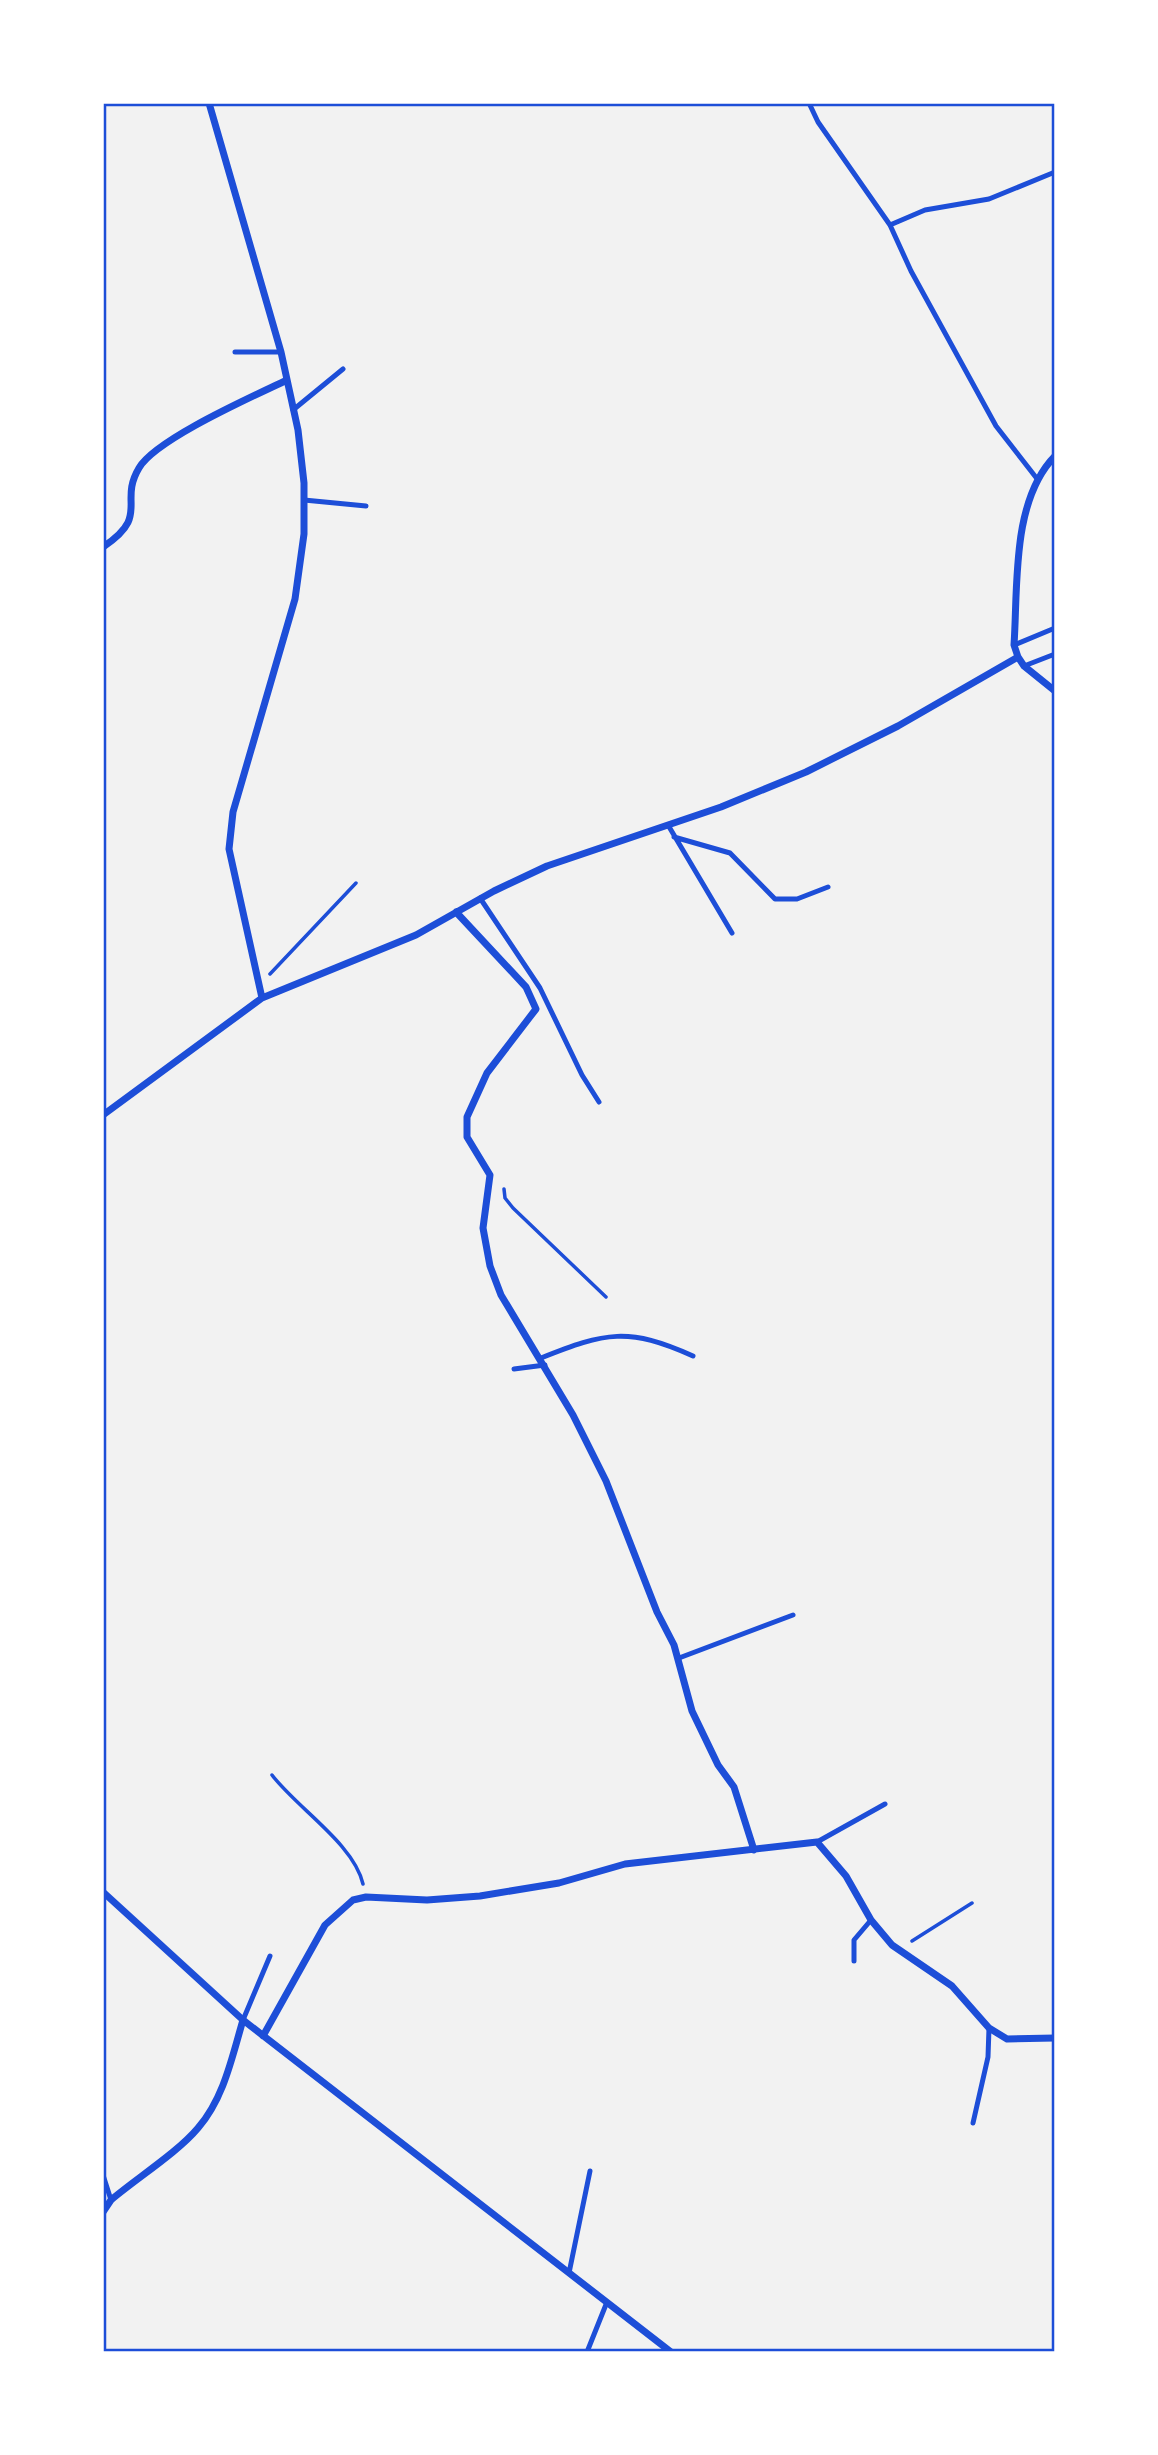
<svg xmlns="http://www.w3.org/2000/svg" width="1158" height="2455" viewBox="0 0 1158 2455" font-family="Arial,sans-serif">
<rect width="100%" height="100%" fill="#f2f2f2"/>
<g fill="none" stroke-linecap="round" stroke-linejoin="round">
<path stroke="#1d4ed8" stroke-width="3.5" d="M 270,974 L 356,883
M 504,1189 L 505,1198 L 513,1208 L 606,1297
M 272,1775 C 297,1808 354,1844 363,1884
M 912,1941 L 972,1903"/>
<path stroke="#1d4ed8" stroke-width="5" d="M 809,103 L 818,122 L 890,225 L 911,271 L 996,426 L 1038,480
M 890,225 L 925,210 L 989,199 L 1055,172
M 235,352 L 281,352
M 293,410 L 343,369
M 304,500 L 366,506
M 1014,645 L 1055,628
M 1024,666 L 1055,654
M 668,825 L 732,933
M 674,837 L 730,853 L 775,899 L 797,899 L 828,887
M 480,898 L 540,988 L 582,1075 L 599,1102
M 541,1358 C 606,1332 628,1327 693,1356
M 514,1369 L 545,1365
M 679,1658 L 793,1615
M 817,1842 L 885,1804
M 854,1961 L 854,1940 L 871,1920
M 243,2020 L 270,1956
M 973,2123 L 988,2057 L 989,2028
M 103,2175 L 111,2200
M 569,2273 L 590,2171
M 587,2352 L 607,2302"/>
<path stroke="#1d4ed8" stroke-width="7" d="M 103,547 C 151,515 118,503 139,468 C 156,439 254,396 287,380
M 1018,657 L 1024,666 L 1055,691
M 456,912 L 526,987 L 536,1009 L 487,1073 L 467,1117 L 467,1137 L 490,1175 L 483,1228 L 490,1266 L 501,1295 L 573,1415 L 606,1481 L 657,1612 L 674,1645 L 692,1711 L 718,1765 L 734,1787 L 754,1850
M 262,998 L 416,935 L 494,891 L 547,866 L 721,807 L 806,772 L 898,726 L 1018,657 L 1014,645 C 1018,587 1011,501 1055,456
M 103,1115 L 262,998 L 229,849 L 233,812 L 295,599 L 304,534 L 304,483 L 298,430 L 281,352 L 209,103
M 103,1892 L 243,2020 L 671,2352
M 263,2036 L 325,1925 L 353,1900 L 366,1897 L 427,1900 L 480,1896 L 559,1883 L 625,1864 L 817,1842 L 846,1876 L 871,1920 L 892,1945 L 952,1986 L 989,2028 L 1007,2039 L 1055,2038
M 103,2212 L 111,2200 C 137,2178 178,2152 198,2128 C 224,2098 232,2057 243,2020"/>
</g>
<rect width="1158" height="2455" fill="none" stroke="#ffffff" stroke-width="210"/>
<rect x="105" y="105" width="948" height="2245" fill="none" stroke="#1d4ed8" stroke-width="2.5"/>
</svg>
